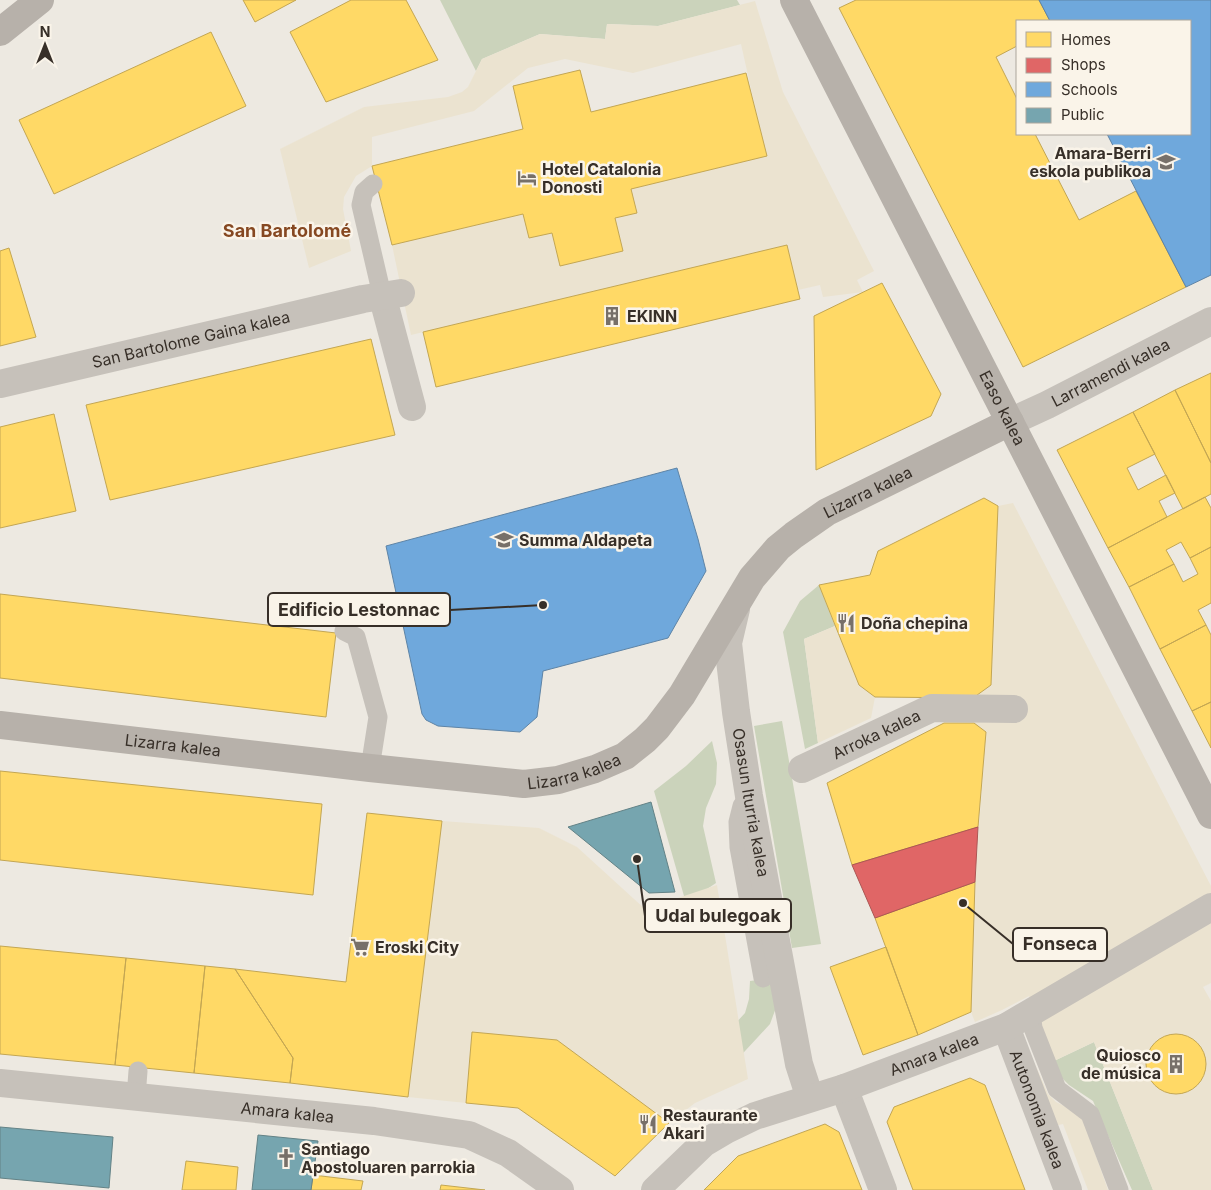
<svg xmlns="http://www.w3.org/2000/svg" width="1211" height="1190" viewBox="0 0 1211 1190" font-family="Inter,sans-serif">
<rect width="100%" height="100%" fill="#ede9e1"/>
<path fill="#cbd3bb" d="M 440,0 L 737,0 L 740,5 L 658,26 L 607,24 L 605,39 L 540,34 L 482,59 L 476,71 Z
M 819,585 L 835,626 L 804,639 L 818,743 L 805,749 L 783,632 L 800,601 Z
M 782,721 L 821,944 L 792,948 L 754,726 Z
M 712,741 L 717,763 L 716,784 L 706,808 L 703,826 L 716,883 L 686,903 L 654,791 L 686,766 Z
M 774,978 L 777,1005 L 770,1024 L 733,1064 L 712,1049 L 745,1013 L 749,999 L 750,981 Z
M 1094,1042 L 1153,1190 L 1132,1190 L 1093,1101 L 1069,1085 L 1060,1076 L 1054,1061 Z"/>
<path fill="#ebe3d0" fill-rule="evenodd" d="M 755,1 L 783,92 L 874,271 L 857,280 L 863,292 L 823,297 L 820,285 L 798,290 L 787,245 L 411,335 L 392,245 L 523,214 L 529,238 L 552,233 L 560,266 L 623,251 L 615,218 L 636,213 L 631,189 L 766,156 L 741,44 L 633,73 L 565,59 L 528,68 L 474,111 L 372,137 L 372,166 L 356,176 L 344,197 L 343,209 L 351,251 L 309,268 L 280,149 L 364,107 L 448,97 L 462,92 L 468,87 L 482,59 L 540,34 L 605,39 L 607,24 L 658,26 Z
M 1013,503 L 1211,886 L 1211,983 L 1203,987 L 1211,1001 L 1211,1190 L 1153,1190 L 1094,1042 L 1054,1061 L 1029,996 L 1002,1010 L 975,1022 L 971,1012 L 975,882 L 986,732 L 974,723 L 973,698 L 991,685 L 998,506 ZM 1178,1034 L 1188,1036 L 1197,1042 L 1203,1051 L 1205,1067 L 1203,1077 L 1196,1086 L 1188,1092 L 1177,1094 L 1163,1091 L 1154,1085 L 1148,1077 L 1146,1067 L 1146,1057 L 1151,1047 L 1158,1039 L 1168,1035 Z
M 835,626 L 859,685 L 875,697 L 871,718 L 818,743 L 804,639 Z
M 442,821 L 539,828 L 577,847 L 645,909 L 717,885 L 748,1079 L 695,1103 L 669,1123 L 557,1040 L 472,1032 L 466,1103 L 408,1097 Z
M 1035,1064 L 1048,1094 L 1056,1102 L 1073,1110 L 1083,1119 L 1108,1190 L 1088,1190 L 1063,1124 L 1054,1126 Z"/>
<path fill="#ffd966" stroke="#c3a653" d="M 243,0 L 296,0 L 255,22 Z
M 351,0 L 406,0 L 438,60 L 326,102 L 290,32 Z
M 856,0 L 1039,0 L 1050,21 L 1017,21 L 1017,46 L 996,57 L 1017,99 L 1017,134 L 1035,134 L 1079,220 L 1136,191 L 1186,287 L 1023,367 L 839,8 Z
M 211,32 L 246,106 L 54,194 L 19,120 Z
M 580,70 L 591,112 L 746,73 L 767,156 L 631,189 L 637,213 L 615,218 L 623,251 L 560,266 L 552,233 L 529,238 L 523,214 L 392,245 L 372,166 L 523,129 L 513,86 Z
M 787,245 L 800,299 L 436,387 L 423,332 Z
M 9,248 L 36,337 L 0,346 L 0,251 Z
M 882,283 L 941,394 L 931,416 L 816,470 L 814,316 Z
M 371,339 L 395,435 L 110,500 L 86,405 Z
M 1211,373 L 1211,463 L 1175,390 Z
M 1175,390 L 1211,463 L 1211,494 L 1183,509 L 1133,412 Z
M 1133,412 L 1155,454 L 1127,468 L 1138,490 L 1166,475 L 1175,493 L 1159,501 L 1167,517 L 1108,548 L 1057,450 Z
M 54,414 L 76,511 L 0,528 L 0,427 Z
M 1205,497 L 1211,508 L 1211,547 L 1190,558 L 1181,542 L 1166,550 L 1174,564 L 1129,587 L 1108,548 Z
M 984,498 L 998,506 L 991,685 L 973,698 L 875,697 L 859,685 L 819,585 L 870,575 L 878,551 Z
M 1211,547 L 1211,603 L 1198,610 L 1206,625 L 1160,649 L 1129,587 L 1174,564 L 1183,582 L 1198,574 L 1190,558 Z
M 0,594 L 336,633 L 326,717 L 0,678 Z
M 1206,625 L 1211,635 L 1211,702 L 1192,711 L 1160,649 Z
M 1211,702 L 1211,748 L 1192,711 Z
M 944,723 L 974,723 L 986,732 L 978,827 L 852,865 L 827,783 Z
M 0,771 L 322,804 L 313,895 L 0,860 Z
M 367,813 L 442,821 L 408,1097 L 290,1083 L 293,1058 L 235,969 L 346,982 Z
M 975,882 L 971,1012 L 918,1035 L 875,918 Z
M 0,946 L 126,958 L 115,1065 L 0,1054 Z
M 886,947 L 918,1035 L 863,1055 L 830,967 Z
M 126,958 L 205,966 L 194,1073 L 115,1065 Z
M 205,966 L 235,969 L 293,1058 L 290,1083 L 194,1073 Z
M 472,1032 L 557,1040 L 669,1123 L 615,1176 L 518,1108 L 466,1103 Z
M1146 1064a30 30 0 1 1 60 0a30 30 0 1 1-60 0Z
M 970,1078 L 985,1085 L 1025,1190 L 913,1190 L 887,1122 L 894,1107 Z
M 825,1124 L 839,1132 L 862,1190 L 704,1190 L 738,1156 Z
M 186,1161 L 238,1167 L 236,1190 L 182,1190 Z
M 313,1175 L 363,1181 L 361,1190 L 311,1190 Z
M 441,1185 L 485,1190 L 440,1190 Z"/>
<path fill="#e06666" stroke="#ad5653" d="M 978,827 L 975,882 L 875,918 L 852,865 Z"/>
<path fill="#6fa8dc" stroke="#5e84a6" d="M 1039,0 L 1211,0 L 1211,275 L 1186,287 L 1107,134 L 1190,134 L 1190,21 L 1050,21 Z
M 677,468 L 698,539 L 706,571 L 668,638 L 543,671 L 537,717 L 520,732 L 438,726 L 426,720 L 422,714 L 386,546 Z"/>
<path fill="#76a5af" stroke="#638286" d="M 651,802 L 675,892 L 649,893 L 568,827 Z
M 0,1127 L 113,1137 L 109,1188 L 0,1178 Z
M 258,1135 L 318,1141 L 311,1190 L 252,1190 Z"/>
<g fill="none" stroke-linecap="round" stroke-linejoin="round">
<path stroke="#c6c1ba" stroke-width="19" d="M 373,184 L 364,192 L 361,205 L 382,295
M 344,631 L 356,637 L 378,717 L 370,768
M 749,796 L 742,806 L 738,822 L 739,847 L 763,978
M 1031,1013 L 1033,1028 L 1057,1089 L 1090,1114 L 1119,1190
M 136,1097 L 138,1071"/>
<g stroke="#c6c1ba" stroke-width="28">
<path d="M 382,295 L 412,407"/>
<path id="s1" d="M 0,384 L 363,299 L 401,293"/>
<path id="s2" d="M 1010,422 L 1047,405 L 1211,321"/>
<path id="s3" d="M 736,609 L 728,643 L 736,712 L 749,796 L 799,1064 L 810,1098"/>
<path id="s4" d="M 802,769 L 932,708 L 1014,709"/>
<path id="s5" d="M 1006,1027 L 1068,1190"/>
<path id="s6" d="M 0,1083 L 374,1121 L 469,1135 L 508,1153 L 560,1190"/>
<path d="M 844,1088 L 883,1190"/>
<path id="s7" d="M 655,1190 L 704,1143 L 726,1130 L 755,1116 L 844,1088 L 1006,1027 L 1211,907"/>
</g>
<g stroke="#b7b1aa" stroke-width="28">
<path id="s8" d="M 794,0 L 1211,815"/>
<path d="M 0,32 L 40,0"/>
<path id="s9" d="M 0,725 L 370,768 L 524,784 L 558,780 L 595,769 L 625,756 L 645,740 L 657,728 L 682,695 L 752,578 L 778,548 L 794,535 L 827,512 L 1010,422"/>
</g>
</g>
<defs>
<g id="school-bare" transform="scale(1.5)"><path d="M0-5L7-2L0 1L-7-2ZM-4 1L0 2.5L4 1V4Q0 6-4 4Z" fill="#777069" stroke="#faf4e9" stroke-width="2.5" paint-order="stroke"/></g>
<g id="hotel-bare" transform="scale(1.5)"><path d="M-6-4.5h1.5V1H6V5H4.5V3h-9V5H-6ZM-4 0a1.8 1.8 0 1 1 3.6 0ZM.5 0V-2.5h3Q6-2.5 6 0Z" fill="#777069" stroke="#faf4e9" stroke-width="2.5" paint-order="stroke"/></g>
<g id="building-bare" transform="scale(1.5)"><path d="M-4-6H4V6H1V3H-1V6H-4ZM-2.5-4.3h1.7v1.8h-1.7ZM.8-4.3h1.7v1.8H.8ZM-2.5-1h1.7V.8h-1.7ZM.8-1h1.7V.8H.8Z" fill="#777069" stroke="#faf4e9" stroke-width="2.5" paint-order="stroke"/></g>
<g id="restaurant-bare" transform="scale(1.5)"><path d="M-5-6h1v4h1v-4h1v4h1v-4h1v5L-1.5 .5V6h-2V.5L-5-1ZM5-6V6H3V1.5H1.5Q1.5-4 5-6Z" fill="#777069" stroke="#faf4e9" stroke-width="2.5" paint-order="stroke"/></g>
<g id="supermarket-bare" transform="scale(1.5)"><path d="M-6-5.5h2.5l.6 2H6L4.5 2H-2.5L-4.4-4H-6ZM-1.5 3.2a1.3 1.3 0 1 0 .1 0ZM3 3.2a1.3 1.3 0 1 0 .1 0Z" fill="#777069" stroke="#faf4e9" stroke-width="2.5" paint-order="stroke"/></g>
<g id="church-bare" transform="scale(1.5)"><path d="M-1.2-6h2.4v3.5h3.3v2.4h-3.3V6h-2.4V-.1h-3.3v-2.4h3.3Z" fill="#777069" stroke="#faf4e9" stroke-width="2.5" paint-order="stroke"/></g>
</defs>
<g fill-rule="evenodd">
<use href="#school-bare" x="1166" y="162"/>
<use href="#hotel-bare" x="527" y="178"/>
<use href="#building-bare" x="612" y="316"/>
<use href="#school-bare" x="504" y="540"/>
<use href="#restaurant-bare" x="846" y="623"/>
<use href="#supermarket-bare" x="360" y="947"/>
<use href="#building-bare" x="1176" y="1064"/>
<use href="#restaurant-bare" x="648" y="1124"/>
<use href="#church-bare" x="286" y="1158"/>
</g>
<g text-anchor="middle" stroke-width="5" stroke-linejoin="round" paint-order="stroke">
<g font-size="16" font-weight="bold" fill="#372f28" stroke="#faf4e9" text-anchor="start">
<text x="1151" y="159" text-anchor="end">Amara-Berri<tspan x="1151" dy="18">eskola publikoa</tspan></text>
<text x="542" y="175">Hotel Catalonia<tspan x="542" dy="18">Donosti</tspan></text>
<text x="627" y="322">EKINN</text>
<text x="519" y="546">Summa Aldapeta</text>
<text x="861" y="629">Doña chepina</text>
<text x="375" y="953">Eroski City</text>
<text x="1161" y="1061" text-anchor="end">Quiosco<tspan x="1161" dy="18">de música</tspan></text>
<text x="663" y="1121">Restaurante<tspan x="663" dy="18">Akari</tspan></text>
<text x="301" y="1155">Santiago<tspan x="301" dy="18">Apostoluaren parrokia</tspan></text>
</g>
<g font-size="16" fill="#372f28" stroke="#faf4e9">
<text dy="6" stroke="none"><textPath href="#s1" startOffset="196">San Bartolome Gaina kalea</textPath></text>
<text dy="6" stroke="none"><textPath href="#s2" startOffset="112">Larramendi kalea</textPath></text>
<text dy="6" stroke="none"><textPath href="#s8" startOffset="458">Easo kalea</textPath></text>
<text dy="6" stroke="none"><textPath href="#s9" startOffset="999">Lizarra kalea</textPath></text>
<text dy="6" stroke="none"><textPath href="#s4" startOffset="82">Arroka kalea</textPath></text>
<text dy="6" stroke="none"><textPath href="#s9" startOffset="174">Lizarra kalea</textPath></text>
<text dy="6" stroke="none"><textPath href="#s9" startOffset="579">Lizarra kalea</textPath></text>
<text dy="6" stroke="none"><textPath href="#s3" startOffset="196">Osasun Iturria kalea</textPath></text>
<text dy="6" stroke="none"><textPath href="#s7" startOffset="315">Amara kalea</textPath></text>
<text dy="6" stroke="none"><textPath href="#s5" startOffset="88">Autonomia kalea</textPath></text>
<text dy="6" stroke="none"><textPath href="#s6" startOffset="289">Amara kalea</textPath></text>
</g>
<g font-size="18" font-weight="bold" fill="#864821" stroke="#faf4e9">
<text x="287" y="237">San Bartolomé</text>
</g>
</g>
<path fill="none" stroke="#372f28" stroke-width="2" d="M543 605L450 610M637 859L645 916M963 903L1013 944"/>
<g fill="#372f28" stroke="#faf4e9" stroke-width="2">
<circle cx="543" cy="605" r="5"/>
<circle cx="637" cy="859" r="5"/>
<circle cx="963" cy="903" r="5"/>
</g>
<g fill="#faf4e9" stroke="#372f28" stroke-width="2">
<rect x="268" y="593" width="182" height="33" rx="5"/>
<rect x="645" y="899" width="146" height="33" rx="5"/>
<rect x="1013" y="928" width="94" height="33" rx="5"/>
</g>
<g font-size="18" text-anchor="middle" font-weight="bold" fill="#372f28">
<text x="359" y="616">Edificio Lestonnac</text>
<text x="718" y="922">Udal bulegoak</text>
<text x="1060" y="950">Fonseca</text>
</g>
<rect x="1016" y="20" width="175" height="115" fill="#faf4e9" stroke="#aca59c"/>
<rect x="1026" y="32" width="25" height="15" fill="#ffd966" stroke="#aca59c"/>
<text x="1061" y="45" font-size="15" fill="#372f28">Homes</text>
<rect x="1026" y="58" width="25" height="15" fill="#e06666" stroke="#aca59c"/>
<text x="1061" y="70" font-size="15" fill="#372f28">Shops</text>
<rect x="1026" y="82" width="25" height="15" fill="#6fa8dc" stroke="#aca59c"/>
<text x="1061" y="95" font-size="15" fill="#372f28">Schools</text>
<rect x="1026" y="108" width="25" height="15" fill="#76a5af" stroke="#aca59c"/>
<text x="1061" y="120" font-size="15" fill="#372f28">Public</text>
<g transform="translate(45 45)" stroke="#faf4e9" stroke-width="4" paint-order="stroke">
<path d="M0-4L9 19L0 12L-9 19Z" fill="#372f28"/>
<text y="-8" font-size="14" font-weight="bold" text-anchor="middle" fill="#372f28">N</text>
</g>
</svg>
